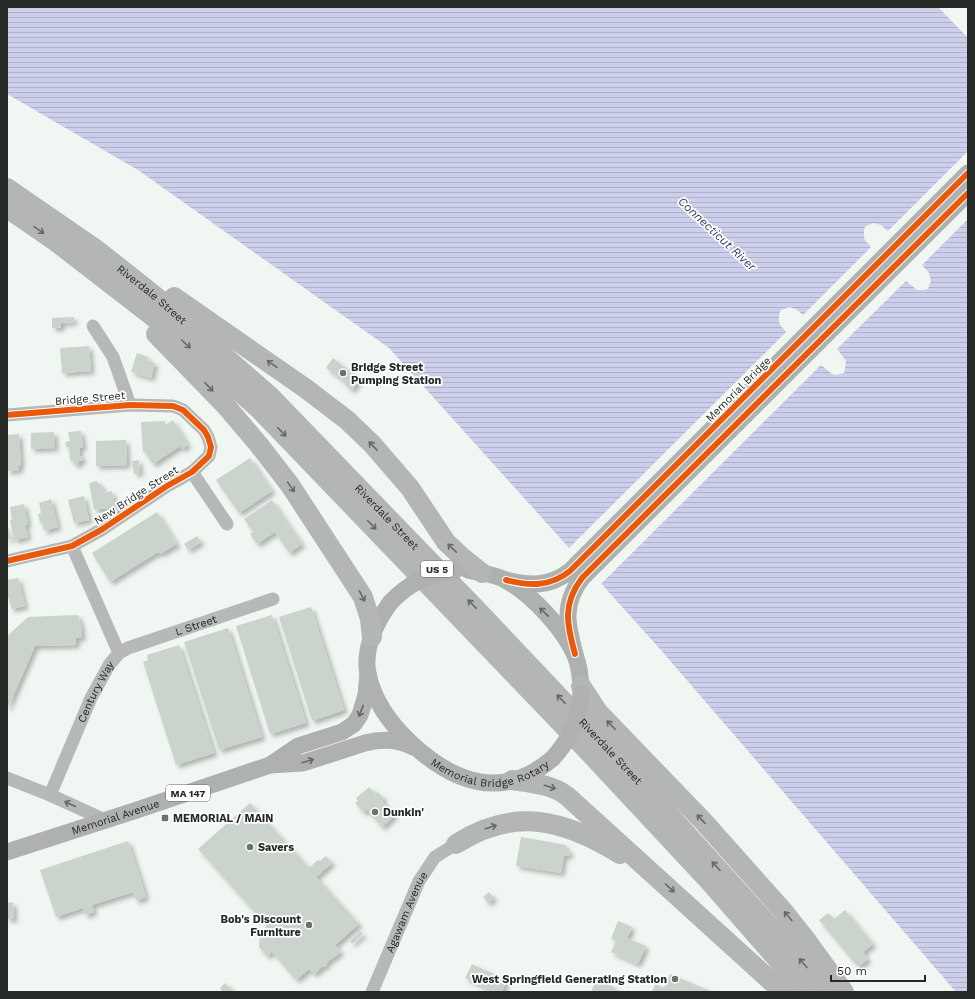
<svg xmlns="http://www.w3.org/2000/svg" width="975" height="999" viewBox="0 0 975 999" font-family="'Work Sans',sans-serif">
<defs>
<pattern id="water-rules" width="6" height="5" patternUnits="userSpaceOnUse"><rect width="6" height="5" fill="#cccfe9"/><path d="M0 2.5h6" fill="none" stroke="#afb2c8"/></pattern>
<filter id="shadow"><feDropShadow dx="3.5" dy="3.5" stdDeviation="2" flood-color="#0004"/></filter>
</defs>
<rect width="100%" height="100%" fill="#f0f6f2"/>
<path fill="url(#water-rules)" d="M 7,7 L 938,7 L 968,38 L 968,992 L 956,992 L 660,649 L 389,348 L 138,170 L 7,94 Z"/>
<path fill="#f0f6f2" d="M 968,151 L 968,219 L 922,265 L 929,273 L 931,281 L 928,289 L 924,290 L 917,290 L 906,281 L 837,349 L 844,358 L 846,361 L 845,369 L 844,373 L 836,375 L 832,374 L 821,365 L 600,585 L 568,549 L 786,332 L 780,325 L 779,322 L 779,314 L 781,310 L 789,307 L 796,309 L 803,315 L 871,247 L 865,240 L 864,237 L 864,229 L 866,226 L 873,223 L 881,225 L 888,231 Z"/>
<path fill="#cad4cd" filter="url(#shadow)" d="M 74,317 L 74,322 L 61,323 L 61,328 L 52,328 L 52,318 Z
M 89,346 L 91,371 L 62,373 L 60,348 Z
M 137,353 L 148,357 L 147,360 L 155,363 L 151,378 L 131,372 Z
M 333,358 L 360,379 L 352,390 L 345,385 L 346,383 L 326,368 Z
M 173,420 L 188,445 L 182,449 L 180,446 L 153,464 L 144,451 L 143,452 L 141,422 L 165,421 L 165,425 Z
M 81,431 L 83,448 L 79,448 L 80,456 L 82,456 L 83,461 L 79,461 L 79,464 L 74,465 L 73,460 L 70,461 L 69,447 L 66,447 L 65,442 L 70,441 L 68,432 Z
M 54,432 L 55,448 L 31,449 L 31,433 Z
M 19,434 L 21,466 L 19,466 L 19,470 L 7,471 L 7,435 Z
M 126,440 L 127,465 L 96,466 L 96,441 Z
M 250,458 L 272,491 L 239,513 L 216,480 Z
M 139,460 L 140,473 L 134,474 L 132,461 Z
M 97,481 L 98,484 L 101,484 L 103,493 L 112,491 L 115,507 L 94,510 L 89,483 Z
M 84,496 L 89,520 L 74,523 L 68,500 Z
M 51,499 L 58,527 L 44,531 L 42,522 L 40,523 L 38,514 L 41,513 L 39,503 Z
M 272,500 L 302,544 L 289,553 L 275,532 L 257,544 L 250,534 L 253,532 L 244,519 Z
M 24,504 L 28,524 L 25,525 L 28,537 L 14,540 L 10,520 L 12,519 L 10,507 Z
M 157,512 L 177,544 L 160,554 L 158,552 L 110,582 L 92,553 Z
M 7,523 L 11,539 L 7,540 Z
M 197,536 L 201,542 L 188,550 L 184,544 Z
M 18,578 L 25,606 L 11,609 L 9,598 L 7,598 L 7,580 Z
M 311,607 L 344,710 L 312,721 L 279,617 Z
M 78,615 L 81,625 L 82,638 L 76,638 L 76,645 L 35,646 L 7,710 L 7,636 L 28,617 Z
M 272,615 L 306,723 L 270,734 L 236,626 Z
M 228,628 L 262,737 L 219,750 L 184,642 Z
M 179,645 L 214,753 L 176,765 L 143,662 L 148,660 L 147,655 Z
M 369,787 L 376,794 L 378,792 L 384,799 L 382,801 L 395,815 L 382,827 L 367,810 L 364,813 L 355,803 L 358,801 L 356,798 Z
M 250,803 L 309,868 L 318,860 L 320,861 L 326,856 L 332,863 L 316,877 L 359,924 L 335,945 L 341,952 L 326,963 L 327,965 L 324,967 L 323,966 L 314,974 L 309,969 L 296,980 L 272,952 L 267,956 L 259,947 L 260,932 L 267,926 L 198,849 Z
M 521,837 L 566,845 L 566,850 L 570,850 L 569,856 L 564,855 L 561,873 L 516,866 Z
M 128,841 L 146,897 L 136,901 L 133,892 L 92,905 L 94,912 L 85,915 L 83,908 L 56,917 L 40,870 Z
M 489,892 L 494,898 L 488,903 L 483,897 Z
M 13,902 L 14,919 L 7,919 L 7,903 Z
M 845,910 L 873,944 L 863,952 L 868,959 L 858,967 L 819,920 L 828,913 L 834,919 Z
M 618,921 L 632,927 L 627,938 L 646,946 L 638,964 L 611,952 L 616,941 L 611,939 Z
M 360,931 L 363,934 L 352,944 L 350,941 Z
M 472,964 L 507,980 L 502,992 L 495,992 L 465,978 Z
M 670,974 L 713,992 L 652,992 L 655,984 L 664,988 Z
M 596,979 L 616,988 L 614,992 L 591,992 Z
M 225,983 L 232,990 L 230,992 L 223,992 L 220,988 Z"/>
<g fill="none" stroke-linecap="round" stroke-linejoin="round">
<g stroke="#b7b9b8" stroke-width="13">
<path d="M 93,326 L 113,357 L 130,405"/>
<path d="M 7,415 L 130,405 L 173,406 L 183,410 L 204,430 L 208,437 L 211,447 L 209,456 L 192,472 L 167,486 L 101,530 L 72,546 L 7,561"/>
<path d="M 192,472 L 227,524"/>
<path id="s1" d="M 119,653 L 128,648 L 273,599"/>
<path d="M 7,778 L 50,795 L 105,820"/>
<path id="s2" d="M 50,795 L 91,698 L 109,665 L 119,653 L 72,546"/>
<path id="s3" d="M 372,992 L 419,881 L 435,857 L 456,844"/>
</g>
<g stroke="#afb1b1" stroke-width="17">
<path d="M 468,570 C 480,573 496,574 507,581 C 532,595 563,628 575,655 C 580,667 581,681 581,694"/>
<path d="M 506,580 C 529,586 550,587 570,571 L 968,173"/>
<path id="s4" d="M 390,603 C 376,622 363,649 368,674 C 374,702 392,726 413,745 C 456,784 503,800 552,759"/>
<path d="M 575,654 C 567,625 562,604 582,578 L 968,193"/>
<path d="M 270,765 L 303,763 L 365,743 C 381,739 398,739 413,747"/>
<path id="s5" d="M 7,852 L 137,810 L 270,765 L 298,746 L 342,732 L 354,724 L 360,715 L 366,695 L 368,673"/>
</g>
<g stroke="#b4b6b6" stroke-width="20">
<path id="s6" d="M 7,188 L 97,250 L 154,295 L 269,395 L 477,610 L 636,778 L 829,992"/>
<path d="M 7,208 L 55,241 L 169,329 L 259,409 L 584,747 L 708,880 L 806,992"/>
<path d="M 174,297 L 305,388 L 347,420 L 372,444 L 410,488 L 446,542 L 462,557 L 482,573"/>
<path d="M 156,334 L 226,406 L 259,445 L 290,485 L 363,597 L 370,619 L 372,637"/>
<path d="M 581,686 L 598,712 L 703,821 L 784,912 L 807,941 L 844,992"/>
<path d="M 512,780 C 531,783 551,784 567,796 L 783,992"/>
<path d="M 456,844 C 514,806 565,820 620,854"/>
</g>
<path stroke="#afb1b1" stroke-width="17" d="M 390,603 C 408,583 429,573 456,570
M 552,759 C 569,741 579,719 581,694"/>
<g stroke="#fff" stroke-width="8">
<path id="cycleway" d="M 7,415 L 130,405 L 173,406 L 183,410 L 204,430 L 208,437 L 211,447 L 209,456 L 192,472 L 167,486 L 101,530 L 72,546 L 7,561
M 506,580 C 529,586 550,587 570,571 L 968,173
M 575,654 C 567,625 562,604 582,578 L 968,193"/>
</g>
<use href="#cycleway" stroke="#e8590c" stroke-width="6"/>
</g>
<defs><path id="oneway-shaft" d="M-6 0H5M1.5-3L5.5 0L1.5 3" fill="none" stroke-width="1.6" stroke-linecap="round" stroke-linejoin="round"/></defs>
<g stroke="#656967">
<use href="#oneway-shaft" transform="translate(39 230) rotate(35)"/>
<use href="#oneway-shaft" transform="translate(186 344) rotate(42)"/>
<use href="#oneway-shaft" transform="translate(272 364) rotate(-145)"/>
<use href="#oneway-shaft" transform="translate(209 387) rotate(47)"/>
<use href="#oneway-shaft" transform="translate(282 432) rotate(46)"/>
<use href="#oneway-shaft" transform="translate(373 446) rotate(-134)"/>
<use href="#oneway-shaft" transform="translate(291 487) rotate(55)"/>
<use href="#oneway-shaft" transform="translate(372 525) rotate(46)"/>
<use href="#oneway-shaft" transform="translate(452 548) rotate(-136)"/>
<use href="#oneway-shaft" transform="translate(362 596) rotate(63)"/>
<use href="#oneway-shaft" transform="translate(472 604) rotate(-134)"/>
<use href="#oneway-shaft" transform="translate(561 699) rotate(-134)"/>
<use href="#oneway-shaft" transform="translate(611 725) rotate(-134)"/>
<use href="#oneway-shaft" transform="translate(550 787) rotate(17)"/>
<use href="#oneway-shaft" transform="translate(701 819) rotate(-133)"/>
<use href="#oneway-shaft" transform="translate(491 827) rotate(-17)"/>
<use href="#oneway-shaft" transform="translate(716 866) rotate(-132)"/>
<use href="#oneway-shaft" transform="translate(670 888) rotate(41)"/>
<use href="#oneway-shaft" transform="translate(788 916) rotate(-130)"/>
<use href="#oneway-shaft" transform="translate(803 963) rotate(-131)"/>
</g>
<g stroke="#636765">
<use href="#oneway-shaft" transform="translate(544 612) rotate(-136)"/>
<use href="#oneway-shaft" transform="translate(361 711) rotate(112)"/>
<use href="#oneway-shaft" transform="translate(308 761) rotate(-17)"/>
</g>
<use stroke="#676a68" href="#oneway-shaft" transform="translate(70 804) rotate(-156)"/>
<g fill="#6c716e" stroke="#fff" stroke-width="1.5">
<circle cx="343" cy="373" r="4"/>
<circle cx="375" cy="812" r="4"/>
<rect x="161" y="814" width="8" height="8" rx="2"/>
<circle cx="250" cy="847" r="4"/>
<circle cx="309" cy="925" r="4"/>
<circle cx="675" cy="979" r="4"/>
</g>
<g text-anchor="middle" stroke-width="3.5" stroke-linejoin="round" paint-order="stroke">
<g fill="#fff" stroke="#666a68" stroke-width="1">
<rect x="421" y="561" width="32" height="16" rx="3"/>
<rect x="166" y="785" width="44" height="16" rx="3"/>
</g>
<g font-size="10" font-weight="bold" fill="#252a27">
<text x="437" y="573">US 5</text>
<text x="188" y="797">MA 147</text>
</g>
<g font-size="11" fill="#252a27" stroke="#fff">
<text dy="4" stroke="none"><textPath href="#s6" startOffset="180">Riverdale Street</textPath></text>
<text transform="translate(738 389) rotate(-45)" y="4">Memorial Bridge</text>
<text transform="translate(90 398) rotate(-5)" y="4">Bridge Street</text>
<text transform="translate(136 495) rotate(-33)" y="4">New Bridge Street</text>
<text dy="4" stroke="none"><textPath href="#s6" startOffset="504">Riverdale Street</textPath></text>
<text dy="4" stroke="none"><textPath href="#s1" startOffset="82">L Street</textPath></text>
<text dy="4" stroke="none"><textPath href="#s2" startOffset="113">Century Way</textPath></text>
<text dy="4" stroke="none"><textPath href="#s6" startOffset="828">Riverdale Street</textPath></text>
<text dy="4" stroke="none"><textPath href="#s4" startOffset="249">Memorial Bridge Rotary</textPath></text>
<text dy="4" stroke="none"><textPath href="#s5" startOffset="114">Memorial Avenue</textPath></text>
<text dy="4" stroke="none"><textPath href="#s3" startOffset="87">Agawam Avenue</textPath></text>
</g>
<g font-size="11" font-weight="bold" fill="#252a27" stroke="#fff" text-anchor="start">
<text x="351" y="371">Bridge Street<tspan x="351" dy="13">Pumping Station</tspan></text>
<text x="383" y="816">Dunkin'</text>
<text x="173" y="822">MEMORIAL / MAIN</text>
<text x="258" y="851">Savers</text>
<text x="301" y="923" text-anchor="end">Bob's Discount<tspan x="301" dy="13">Furniture</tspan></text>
<text x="667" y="983" text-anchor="end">West Springfield Generating Station</text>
</g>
<g font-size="12" font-style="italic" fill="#3f3c6f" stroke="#fff">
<text transform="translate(717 234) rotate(43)" y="4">Connecticut River</text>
</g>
</g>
<rect width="975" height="999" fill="none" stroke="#252a27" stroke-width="16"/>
<path d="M831 975v6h94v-6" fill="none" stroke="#252a27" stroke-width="2"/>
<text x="837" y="975" font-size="12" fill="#252a27" stroke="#ffffff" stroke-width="3" paint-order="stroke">50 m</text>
</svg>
